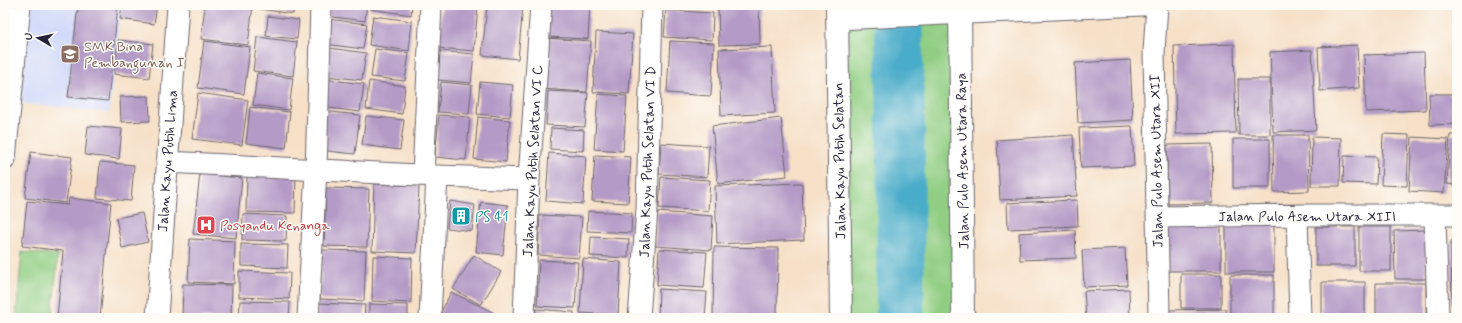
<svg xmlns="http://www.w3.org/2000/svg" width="1462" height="323" viewBox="0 0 1462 323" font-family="Mynerve,sans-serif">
<rect width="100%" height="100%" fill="#fdfcf7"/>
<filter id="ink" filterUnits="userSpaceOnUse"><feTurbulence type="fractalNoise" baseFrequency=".025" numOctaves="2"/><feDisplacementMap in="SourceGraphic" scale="8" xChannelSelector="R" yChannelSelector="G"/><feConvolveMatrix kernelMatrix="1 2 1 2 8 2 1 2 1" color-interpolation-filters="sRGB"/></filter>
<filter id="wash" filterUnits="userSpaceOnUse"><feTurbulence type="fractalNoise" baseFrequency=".012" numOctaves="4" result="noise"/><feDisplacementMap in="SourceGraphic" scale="16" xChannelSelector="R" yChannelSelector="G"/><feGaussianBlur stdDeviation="0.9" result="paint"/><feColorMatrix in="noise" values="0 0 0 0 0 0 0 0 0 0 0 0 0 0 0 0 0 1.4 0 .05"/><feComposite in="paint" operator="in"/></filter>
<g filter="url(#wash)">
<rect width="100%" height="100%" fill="#f6e0c7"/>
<path fill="#d1d9f9" d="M 31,5 L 121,5 L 109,113 L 20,103 Z"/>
<path fill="#91ce83" stroke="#5a785f" d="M 837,5 L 960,5 L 963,318 L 840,318 Z
M 22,252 L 58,255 L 52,318 L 16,318 Z"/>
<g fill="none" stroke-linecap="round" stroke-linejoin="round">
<path stroke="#4aacc9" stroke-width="48" d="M 898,5 L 901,127 L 900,318"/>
</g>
<g id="blocks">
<path fill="#b49ac6" d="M 78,5 L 118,5 L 108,101 L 68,97 Z
M 122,5 L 157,5 L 154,24 L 120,19 Z
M 205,5 L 253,5 L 248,45 L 201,39 Z
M 261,5 L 294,5 L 293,14 L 260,9 Z
M 327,5 L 367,5 L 365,21 L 325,16 Z
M 371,5 L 412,5 L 411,15 L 370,9 Z
M 442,5 L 478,5 L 474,51 L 438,48 Z
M 487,5 L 523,5 L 518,59 L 482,55 Z
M 549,5 L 590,5 L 588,39 L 548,37 Z
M 718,5 L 759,5 L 760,44 L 719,45 Z
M 666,10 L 713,13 L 712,40 L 664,37 Z
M 268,16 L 299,20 L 297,39 L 266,36 Z
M 373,16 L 412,21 L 409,51 L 369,45 Z
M 327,19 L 367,24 L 363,49 L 324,44 Z
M 596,32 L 633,34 L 629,94 L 593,92 Z
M 257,37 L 297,42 L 293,76 L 253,71 Z
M 545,38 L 591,41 L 587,92 L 541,89 Z
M 118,40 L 153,44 L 149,78 L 114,74 Z
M 204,41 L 250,47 L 244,94 L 198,88 Z
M 670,41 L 714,43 L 711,96 L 667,93 Z
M 1234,44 L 1236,133 L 1176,134 L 1174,46 Z
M 1357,45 L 1359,88 L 1320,91 L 1318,47 Z
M 772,47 L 775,113 L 721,116 L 719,49 Z
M 329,48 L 366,53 L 362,80 L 326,76 Z
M 375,49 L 409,53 L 405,81 L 371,77 Z
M 1312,50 L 1316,130 L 1273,132 L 1270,52 Z
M 440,51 L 474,54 L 471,83 L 438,80 Z
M 1424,53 L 1426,110 L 1366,112 L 1364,55 Z
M 1130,60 L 1133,120 L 1078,123 L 1075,63 Z
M 257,73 L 293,78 L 289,110 L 253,105 Z
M 324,79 L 364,84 L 360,112 L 321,107 Z
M 1238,79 L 1270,79 L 1270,135 L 1239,135 Z
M 369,81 L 405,86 L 402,114 L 366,109 Z
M 441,82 L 472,85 L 469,114 L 438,112 Z
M 480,82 L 513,85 L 510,117 L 477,114 Z
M 548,91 L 588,93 L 585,127 L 546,125 Z
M 198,93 L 248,100 L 242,145 L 192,139 Z
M 598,94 L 627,96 L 623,151 L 594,149 Z
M 1429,94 L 1457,94 L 1457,124 L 1430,125 Z
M 149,96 L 150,121 L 121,122 L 120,97 Z
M 250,107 L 290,112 L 286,148 L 246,143 Z
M 321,111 L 360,115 L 355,154 L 317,150 Z
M 439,115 L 470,117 L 466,160 L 435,157 Z
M 366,116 L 404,120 L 400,150 L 362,145 Z
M 478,117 L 510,120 L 506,162 L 474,159 Z
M 781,118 L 787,176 L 718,184 L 712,126 Z
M 88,126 L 122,129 L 119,159 L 85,155 Z
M 1132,126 L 1134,166 L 1081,168 L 1079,128 Z
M 551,128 L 584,130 L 583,151 L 550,149 Z
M 1383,134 L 1409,135 L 1407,186 L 1381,185 Z
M 1073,135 L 1077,196 L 1000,200 L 997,140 Z
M 1273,135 L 1308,135 L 1309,191 L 1274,192 Z
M 1450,135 L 1457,135 L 1457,185 L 1447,184 Z
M 1312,137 L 1341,138 L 1340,186 L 1311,186 Z
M 1412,137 L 1448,139 L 1444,193 L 1409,191 Z
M 1233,139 L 1270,139 L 1270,188 L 1233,188 Z
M 661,143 L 709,146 L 707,177 L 659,174 Z
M 1212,144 L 1213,203 L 1168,204 L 1167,145 Z
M 31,152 L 72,157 L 66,203 L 25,198 Z
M 549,153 L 586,156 L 583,204 L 546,201 Z
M 595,155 L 631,157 L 628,203 L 592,201 Z
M 1344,156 L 1377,157 L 1376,184 L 1343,183 Z
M 100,162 L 134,165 L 131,201 L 97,198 Z
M 200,174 L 242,178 L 236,238 L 193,234 Z
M 247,174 L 296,176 L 295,213 L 246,212 Z
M 661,177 L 710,180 L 708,211 L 659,208 Z
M 802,183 L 804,240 L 717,244 L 715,186 Z
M 374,184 L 419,186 L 416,253 L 372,251 Z
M 326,188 L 369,189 L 367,247 L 324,246 Z
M 69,198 L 111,203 L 100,318 L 57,318 L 63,251 L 22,246 L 27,201 L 68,205 Z
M 1077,200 L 1078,226 L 1008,229 L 1007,203 Z
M 450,201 L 475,205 L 472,231 L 447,228 Z
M 481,202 L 508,205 L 503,255 L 476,252 Z
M 588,211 L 632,213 L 631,233 L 587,231 Z
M 657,212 L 713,216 L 711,250 L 655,246 Z
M 142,213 L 148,242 L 122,248 L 116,218 Z
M 243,214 L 287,216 L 286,241 L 242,240 Z
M 540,215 L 582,217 L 579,258 L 538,255 Z
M 1226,221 L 1274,221 L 1274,272 L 1226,272 Z
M 1164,222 L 1221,222 L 1221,271 L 1164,271 Z
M 1316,227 L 1355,227 L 1355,266 L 1316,266 Z
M 1359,227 L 1391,227 L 1391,271 L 1359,271 Z
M 1075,230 L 1076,258 L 1020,260 L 1019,233 Z
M 1426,230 L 1426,279 L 1395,279 L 1394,231 Z
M 591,237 L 629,239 L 628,258 L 590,256 Z
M 190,239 L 235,241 L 234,284 L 188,282 Z
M 1451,241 L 1457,241 L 1457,304 L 1452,304 Z
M 241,244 L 288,245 L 287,268 L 241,266 Z
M 714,247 L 778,248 L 777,318 L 713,318 Z
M 1125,248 L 1127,285 L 1084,287 L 1082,250 Z
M 659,249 L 707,252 L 704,288 L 657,285 Z
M 322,250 L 366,251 L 364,301 L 320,299 Z
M 474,255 L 501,272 L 481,305 L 453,289 Z
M 373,256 L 412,258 L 411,303 L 372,301 Z
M 583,259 L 621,262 L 618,315 L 580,313 Z
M 539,260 L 578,262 L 575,308 L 537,306 Z
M 239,271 L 290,273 L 289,299 L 239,297 Z
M 1181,274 L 1221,274 L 1221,308 L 1181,308 Z
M 1230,275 L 1274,275 L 1274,316 L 1230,316 Z
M 1322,282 L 1365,282 L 1365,318 L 1322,318 Z
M 1376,283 L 1426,283 L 1426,316 L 1376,316 Z
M 183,284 L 232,285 L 231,318 L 182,318 Z
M 659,289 L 707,292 L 705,318 L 658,318 Z
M 1129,289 L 1130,318 L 1086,318 L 1084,291 Z
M 451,292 L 505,318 L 438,318 Z
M 240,301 L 290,302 L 289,318 L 239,318 Z
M 317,303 L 365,305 L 364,318 L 317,318 Z
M 369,304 L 408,305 L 408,318 L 369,318 Z
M 536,309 L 574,312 L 574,318 L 535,318 Z
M 1226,309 L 1226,318 L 1166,318 L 1166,310 Z"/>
</g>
</g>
<g filter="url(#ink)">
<use href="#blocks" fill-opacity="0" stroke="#6c646c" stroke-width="1"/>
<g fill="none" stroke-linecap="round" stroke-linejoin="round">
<g stroke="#6c646c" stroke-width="23">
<path id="minor" d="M 1157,5 L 1154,52 L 1159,318
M 837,19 L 1142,5
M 5,159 L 20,5
M 167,162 L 437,176 L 529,179
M 423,175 L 431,5
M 1297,215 L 1300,318
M 1435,216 L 1438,318
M 1157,217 L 1297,215 L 1457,215
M 157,318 L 178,5
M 308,318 L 316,170 L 321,5
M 430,318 L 437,176
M 524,318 L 529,179 L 541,5
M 639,318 L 647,209 L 652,5"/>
</g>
<g stroke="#6c646c" stroke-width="24">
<path id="tertiary" d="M 837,5 L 841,318
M 960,5 L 963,318"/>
</g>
<use href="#minor" stroke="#fff" stroke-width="21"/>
<use href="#tertiary" stroke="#fff" stroke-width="22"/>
</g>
</g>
<defs>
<g id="school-square" transform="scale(1)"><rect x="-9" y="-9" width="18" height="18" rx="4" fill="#8d6e63" stroke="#fdfcf7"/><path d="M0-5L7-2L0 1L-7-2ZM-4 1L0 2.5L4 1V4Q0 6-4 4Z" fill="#fff"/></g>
<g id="building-square" transform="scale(1)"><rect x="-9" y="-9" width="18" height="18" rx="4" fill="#0f9aa8" stroke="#fdfcf7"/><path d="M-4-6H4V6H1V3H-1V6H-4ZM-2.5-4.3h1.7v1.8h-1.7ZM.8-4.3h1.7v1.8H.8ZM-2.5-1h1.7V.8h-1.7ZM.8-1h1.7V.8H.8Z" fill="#fff"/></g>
<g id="hospital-square" transform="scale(1)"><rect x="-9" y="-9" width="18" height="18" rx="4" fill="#e0444e" stroke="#fdfcf7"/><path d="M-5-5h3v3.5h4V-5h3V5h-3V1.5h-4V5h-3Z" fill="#fff"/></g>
</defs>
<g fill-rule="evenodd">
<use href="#school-square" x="70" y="54"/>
<use href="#building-square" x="461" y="216"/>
<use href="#hospital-square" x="206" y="225"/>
</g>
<g text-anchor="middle" stroke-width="3" stroke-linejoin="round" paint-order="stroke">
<g font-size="14" fill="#785e54" stroke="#fdfcf7" text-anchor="start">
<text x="84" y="51">SMK Bina<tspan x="84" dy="16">Pembangunan I</tspan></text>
</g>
<g font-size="14" fill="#22223b" stroke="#fdfcf7">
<text transform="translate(167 161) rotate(-86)" y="5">Jalan Kayu Putih Lima</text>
<text transform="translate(532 161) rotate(-87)" y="5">Jalan Kayu Putih Selatan VI C</text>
<text transform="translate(839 161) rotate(-91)" y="5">Jalan Kayu Putih Selatan</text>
<text transform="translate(962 161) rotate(-91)" y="5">Jalan Pulo Asem Utara Raya</text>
<text transform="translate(1156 161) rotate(-91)" y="5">Jalan Pulo Asem Utara XII</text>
<text transform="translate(647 162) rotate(-88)" y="5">Jalan Kayu Putih Selatan VI D</text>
<text x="1307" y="221">Jalan Pulo Asem Utara XIII</text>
</g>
<g font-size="14" fill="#0d838f" stroke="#fdfcf7" text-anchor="start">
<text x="475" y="221">PS 41</text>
</g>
<g font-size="14" fill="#be3a42" stroke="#fdfcf7" text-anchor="start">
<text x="220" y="230">Posyandu Kenanga</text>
</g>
</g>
<rect width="1462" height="323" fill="none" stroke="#fdfcf7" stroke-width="20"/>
<g transform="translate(38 38) rotate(279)" stroke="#fdfcf7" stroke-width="3" paint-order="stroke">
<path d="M0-3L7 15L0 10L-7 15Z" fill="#22223b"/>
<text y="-6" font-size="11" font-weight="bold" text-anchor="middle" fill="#22223b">U</text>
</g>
</svg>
